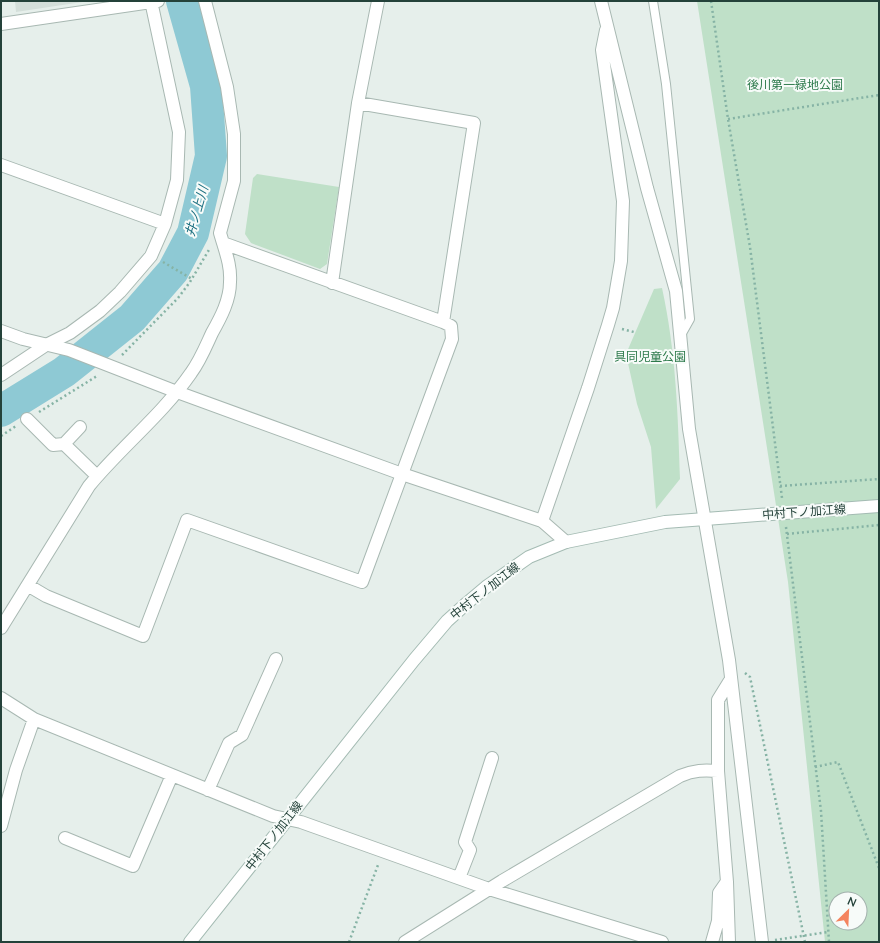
<svg xmlns="http://www.w3.org/2000/svg" width="880" height="943" viewBox="0 0 880 943" font-family="Lato,'Noto Sans JP',sans-serif">
<rect width="100%" height="100%" fill="#e6efeb"/>
<path fill="#d4dfda" d="M 15,1 L 89,1 L 16,12 Z"/>
<path fill="#bfe0c8" fill-rule="evenodd" d="M 697,1 L 879,1 L 879,942 L 825,942 L 788,582 ZM 836,899 L 860,899 L 860,923 L 836,923 Z
M 257,174 L 339,187 L 327,264 L 320,269 L 251,243 L 245,234 L 253,178 Z
M 662,288 C 676,352 678,414 680,479 L 656,509 L 651,447 L 637,404 L 626,354 L 654,289 Z"/>
<g fill="none" stroke-linecap="round" stroke-linejoin="round">
<path stroke="#8ec9d4" stroke-width="32" d="M 1,411 L 64,372 L 132,318 L 173,271 L 193,233 L 211,156 L 206,86 L 182,1"/>
<g stroke="#a8b8b2" stroke-width="10">
<path id="service" d="M 653,1 L 666,84 L 690,319 L 681,335"/>
</g>
<g stroke="#a8b8b2" stroke-width="14">
<path id="minor" d="M 205,1 L 227,87 L 234,134 L 234,181 L 220,233 L 223,243 L 443,322
M 601,1 L 647,188 L 676,291 L 689,429 L 729,660 L 762,942
M 1,24 L 158,1
M 1,165 L 165,224
M 332,283 L 358,103 L 378,1
M 1,375 L 46,345 L 70,333 L 100,311 L 120,292 L 151,256 L 165,224 L 177,180 L 179,132 L 151,1
M 27,419 L 53,445 L 64,444 L 97,476
M 64,444 L 80,427
M 542,521 L 588,388 L 608,325 L 613,308 L 621,261 L 623,201 L 602,50 L 606,30
M 29,586 L 46,596 L 143,636 L 187,520 L 362,582 L 452,339 L 451,326 L 443,322 L 474,123 L 358,103
M 1,628 L 89,486 C 121,447 162,415 191,373 C 200,361 206,346 212,333 C 221,317 230,300 230,282 C 231,268 227,256 223,243
M 1,698 L 34,719 L 273,816 L 301,822 L 489,889 L 662,942
M 718,771 L 727,882 L 729,942
M 208,790 L 229,743 L 242,735 L 276,659
M 1,826 L 16,770 L 34,719
M 65,838 L 133,866 L 172,775
M 459,878 L 470,850 L 465,842 L 492,758
M 405,942 L 502,881 L 680,776 C 694,770 704,770 718,771 L 718,700 L 731,679
M 712,942 L 718,921 L 719,893 L 726,883"/>
</g>
<g stroke="#a8b8b2" stroke-width="14">
<path id="tertiary" d="M 1,331 L 23,339 L 69,350 L 177,392 L 402,474 L 542,521 L 566,542"/>
</g>
<g stroke="#a4bbb3" stroke-width="14">
<path id="secondary" d="M 190,942 L 414,660 L 447,621 L 467,603 L 486,587 L 529,557 L 566,542 L 665,522 L 732,517"/>
</g>
<path stroke="#86b3a5" stroke-width="2.5" stroke-dasharray="2 3" stroke-linecap="butt" d="M 711,1 L 728,119 L 750,247 L 782,498
M 728,119 L 879,95
M 163,262 L 192,279
M 622,329 L 634,332
M 122,355 L 178,298 L 190,282 L 210,248
M 39,412 L 97,376
M 1,436 L 16,426
M 780,486 L 879,479
M 786,527 L 821,811 L 829,942
M 787,534 L 879,525
M 745,673 L 750,677 L 805,942
M 815,767 L 838,762 L 879,868
M 775,940 L 828,932
M 349,942 L 378,865"/>
<use href="#service" stroke="#fff" stroke-width="8"/>
<use href="#minor" stroke="#fff" stroke-width="12"/>
<use href="#tertiary" stroke="#fff" stroke-width="12"/>
<use href="#secondary" stroke="#fff" stroke-width="12"/>
<g stroke="#a4bbb3" stroke-width="14" stroke-linecap="butt">
<path id="secondary-bridge" d="M 732,517 L 879,506"/>
</g>
<use href="#secondary-bridge" stroke="#fff" stroke-width="12"/>
</g>
<g text-anchor="middle" stroke-width="4" stroke-linejoin="round" paint-order="stroke">
<g font-size="12" fill="#2d7a4b" stroke="#f7fbf9">
<text x="795" y="89">後川第一緑地公園</text>
<text x="650" y="361">具同児童公園</text>
</g>
<g font-size="12" fill="#24423a" stroke="#f7fbf9">
<text transform="translate(804 512) rotate(-4)" y="4">中村下ノ加江線</text>
<text transform="translate(485 591) rotate(-38)" y="4">中村下ノ加江線</text>
<text transform="translate(274 836) rotate(-52)" y="4">中村下ノ加江線</text>
</g>
<g font-size="13" font-style="italic" fill="#1c6f80" stroke="#f7fbf9">
<text transform="translate(196 211) rotate(-74)" y="5">井ノ上川</text>
</g>
</g>
<rect width="880" height="943" fill="none" stroke="#24423a" stroke-width="4"/>
<g transform="translate(848 911) rotate(24)"><circle r="19" fill="#f7fbf9" stroke="#a3b1ad"/>
<path d="M0-3L7 15L0 10L-7 15Z" fill="#f4845f"/>
<text y="-6" font-size="11" font-weight="bold" text-anchor="middle" fill="#24423a">N</text>
</g>
</svg>
